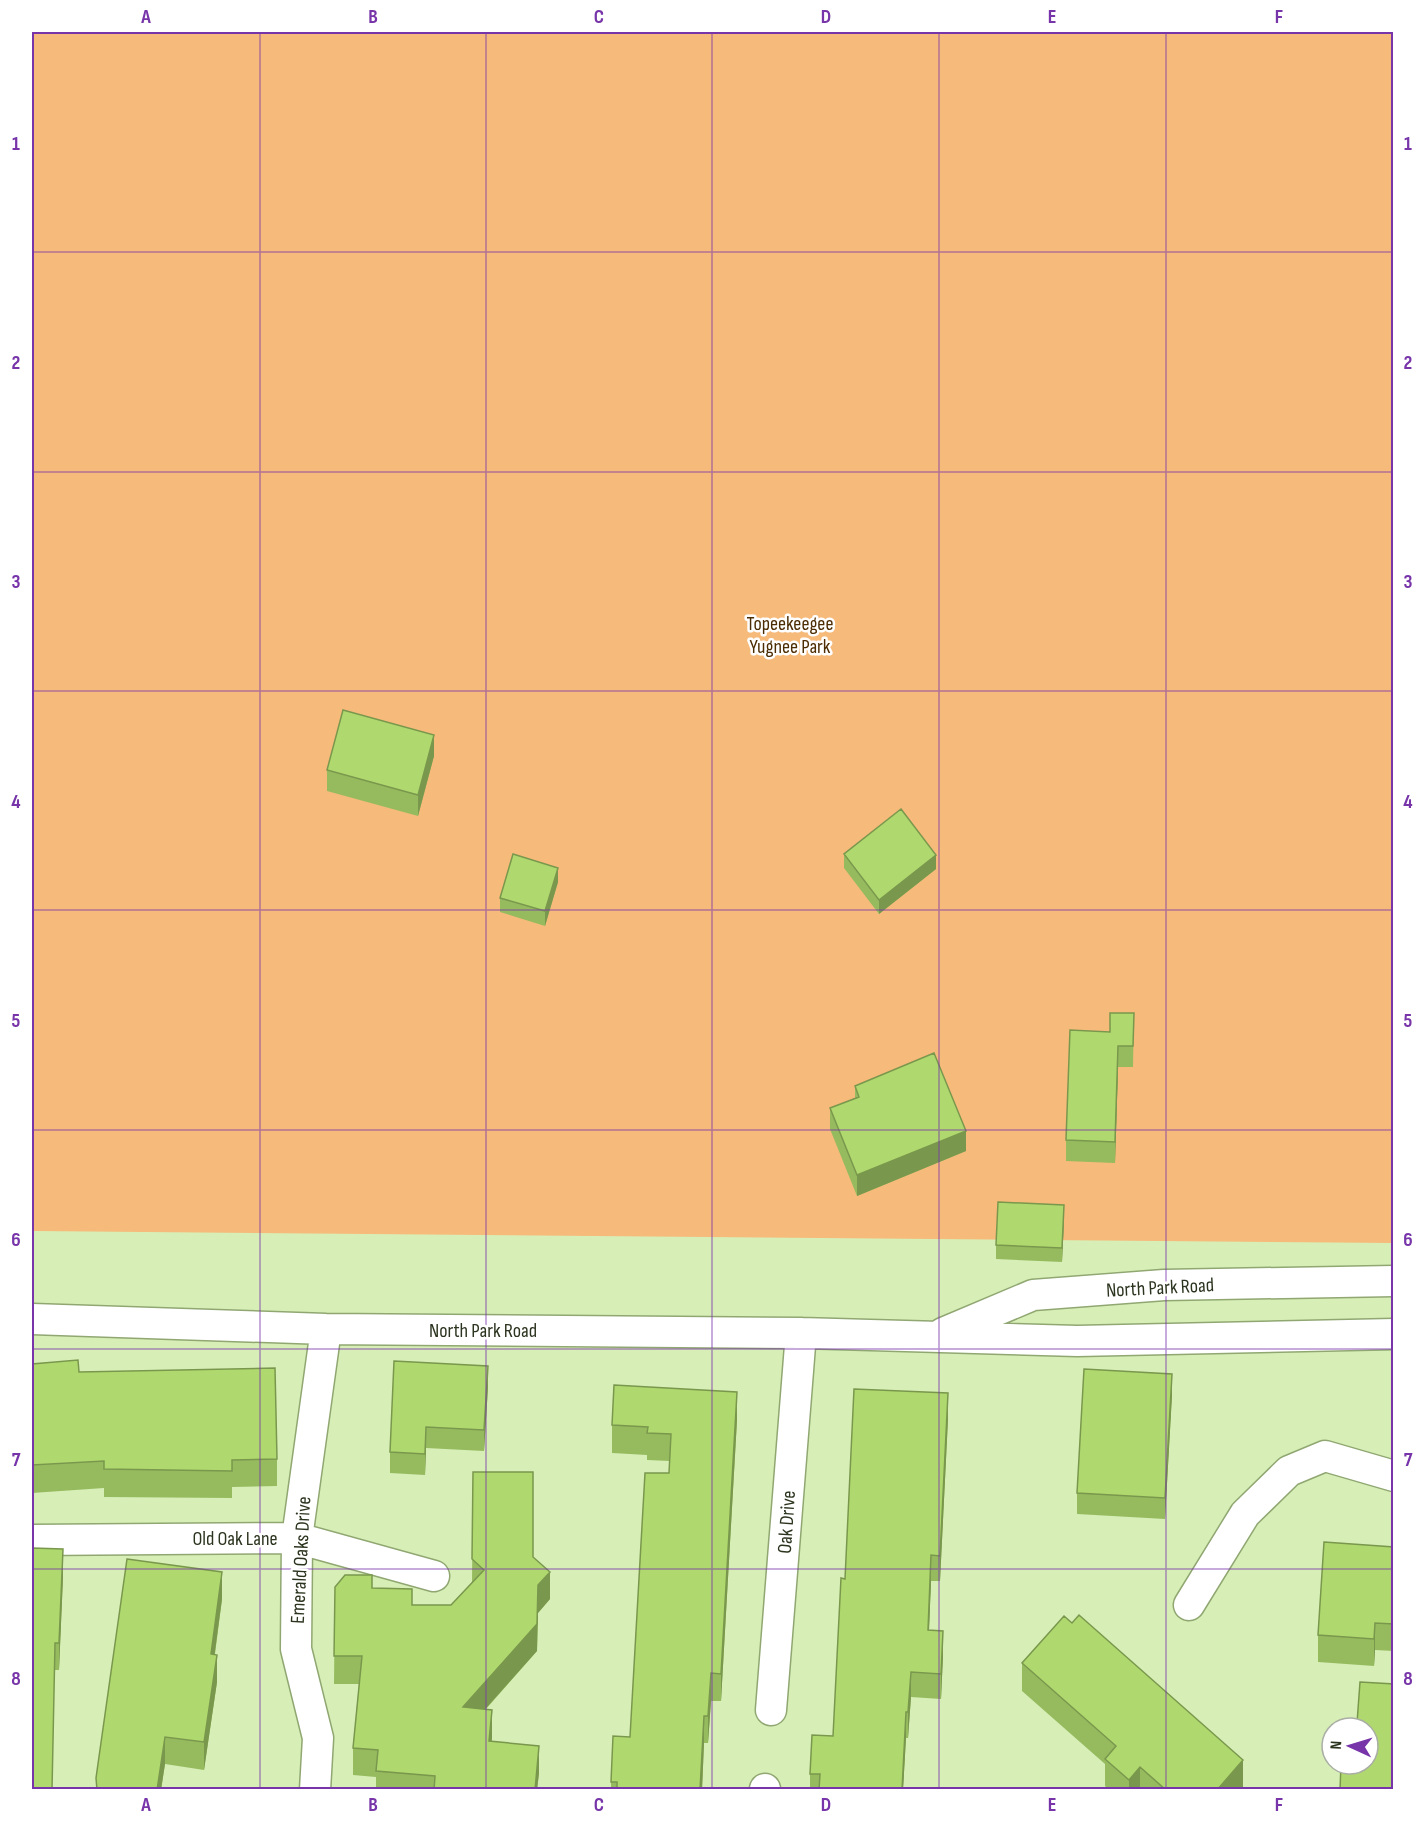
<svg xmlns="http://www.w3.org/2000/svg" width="1425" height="1821" viewBox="0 0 1425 1821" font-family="'Sofia Sans Condensed',sans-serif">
<rect width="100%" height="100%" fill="#d7efb7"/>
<path fill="#f6ba7b" d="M 32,32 L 1393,32 L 1393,1243 L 32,1231 Z"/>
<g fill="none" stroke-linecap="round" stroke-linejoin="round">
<g stroke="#90a772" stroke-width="33">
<path id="minor" d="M 32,1319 L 326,1329 L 801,1333 L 1077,1341 L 1394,1334
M 943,1333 L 1033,1295 L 1164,1285 L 1394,1281
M 32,1540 L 297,1538 L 434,1576
M 1189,1605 L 1245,1514 L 1289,1471 L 1325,1456 L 1394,1476
M 771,1710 L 801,1333
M 315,1790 L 318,1738 L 296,1649 L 297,1538 L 326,1329
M 765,1790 L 765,1789"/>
</g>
<use href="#minor" stroke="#fff" stroke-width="30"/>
</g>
<path fill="#96bb5f" d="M 434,756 L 418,816 L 327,791 L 327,770 Z
M 844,854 L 936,869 L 879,914 L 844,868 Z
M 558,882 L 545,926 L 500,912 L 500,898 Z
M 1134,1013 L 1133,1067 L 1118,1067 L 1115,1163 L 1066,1161 L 1066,1140 L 1110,1032 Z
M 855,1086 L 966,1151 L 857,1196 L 830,1129 L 830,1108 L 855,1098 Z
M 1064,1219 L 1062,1262 L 996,1259 L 996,1245 Z
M 32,1364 L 79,1372 L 277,1459 L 277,1486 L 232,1487 L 232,1498 L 104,1497 L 104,1488 L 32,1493 Z
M 488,1387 L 484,1451 L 426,1448 L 425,1475 L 390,1473 L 390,1452 Z
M 1172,1395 L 1165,1519 L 1077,1514 L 1077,1493 Z
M 948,1419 L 940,1581 L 931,1581 L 929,1630 L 943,1656 L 941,1699 L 911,1697 L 908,1738 L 906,1738 L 903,1790 L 810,1790 L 810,1774 L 833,1736 L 845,1579 Z
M 737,1420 L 721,1701 L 711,1701 L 708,1743 L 704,1743 L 702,1790 L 611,1790 L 611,1782 L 630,1737 L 669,1473 L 670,1461 L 647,1460 L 647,1455 L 612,1453 L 612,1425 Z
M 473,1472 L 533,1557 L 550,1599 L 538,1613 L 537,1651 L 486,1709 L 492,1737 L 492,1741 L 539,1773 L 537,1790 L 376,1790 L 376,1777 L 353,1775 L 353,1748 L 359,1684 L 334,1684 L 335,1587 L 372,1588 L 412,1605 L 451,1605 L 472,1583 Z
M 1394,1547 L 1394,1651 L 1375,1650 L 1374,1666 L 1318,1662 L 1318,1635 Z
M 63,1577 L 59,1670 L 55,1670 L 32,1790 Z
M 222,1599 L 215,1654 L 217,1682 L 204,1770 L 165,1764 L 161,1790 L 96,1790 L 96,1778 Z
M 1022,1663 L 1243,1787 L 1241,1790 L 1109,1790 L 1105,1786 L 1105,1764 L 1022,1691 Z"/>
<path fill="#7a984d" d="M 434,735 L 434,756 L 418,816 L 418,795 Z
M 936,855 L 936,869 L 879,914 L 879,900 Z
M 558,868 L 558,882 L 545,926 L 545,911 Z
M 1118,1046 L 1118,1067 L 1115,1163 L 1115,1142 Z
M 966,1131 L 966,1151 L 857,1196 L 857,1175 Z
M 1064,1205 L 1064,1219 L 1062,1262 L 1062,1248 Z
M 488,1366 L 488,1387 L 484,1451 L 484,1430 Z
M 1172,1374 L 1172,1395 L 1165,1519 L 1165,1498 Z
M 737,1392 L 737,1420 L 721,1701 L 721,1674 Z
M 948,1393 L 948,1419 L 940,1581 L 940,1556 Z
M 426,1427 L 426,1448 L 425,1475 L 425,1454 Z
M 63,1549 L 63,1577 L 59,1670 L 59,1643 Z
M 931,1555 L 931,1581 L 928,1655 L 928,1630 Z
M 222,1572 L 222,1599 L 211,1681 L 211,1654 Z
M 550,1572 L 550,1599 L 538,1613 L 537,1651 L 463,1734 L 463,1707 L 538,1585 Z
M 1375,1623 L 1375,1650 L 1374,1666 L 1374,1639 Z
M 943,1631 L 943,1656 L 941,1699 L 941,1674 Z
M 217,1655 L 217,1682 L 204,1770 L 204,1742 Z
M 911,1672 L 911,1697 L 908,1738 L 908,1712 Z
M 711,1673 L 711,1701 L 708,1743 L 708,1716 Z
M 492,1710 L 492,1737 L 489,1768 L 489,1741 Z
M 906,1712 L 906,1738 L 903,1790 L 902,1790 Z
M 704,1716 L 704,1743 L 702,1790 L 700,1790 Z
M 165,1737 L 165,1764 L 161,1790 L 157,1790 Z
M 539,1746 L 539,1773 L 537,1790 L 535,1790 Z
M 1243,1760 L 1243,1787 L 1241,1790 L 1217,1790 Z
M 1140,1767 L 1140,1790 L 1129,1790 L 1129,1780 Z"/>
<path fill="#afd96e" stroke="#7a984d" stroke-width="1.5" d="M 343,710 L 434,735 L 418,795 L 327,770 Z
M 901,809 L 936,855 L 879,900 L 844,854 Z
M 513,854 L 558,868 L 545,911 L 500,898 Z
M 1110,1013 L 1134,1013 L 1133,1046 L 1118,1046 L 1115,1142 L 1066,1140 L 1070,1030 L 1110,1032 Z
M 934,1053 L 966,1131 L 857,1175 L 830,1108 L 859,1097 L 855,1086 Z
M 998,1202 L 1064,1205 L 1062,1248 L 996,1245 Z
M 78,1360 L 79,1372 L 275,1368 L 277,1459 L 232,1460 L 232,1471 L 104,1469 L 104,1461 L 32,1465 L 32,1364 Z
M 394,1361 L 488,1366 L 484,1430 L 426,1427 L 425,1454 L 390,1452 Z
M 1084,1369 L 1172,1374 L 1165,1498 L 1077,1493 Z
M 614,1385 L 737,1392 L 721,1674 L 711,1673 L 708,1716 L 704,1716 L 700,1790 L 617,1790 L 617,1782 L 611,1782 L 613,1736 L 630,1737 L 645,1473 L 669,1473 L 671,1434 L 647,1433 L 648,1427 L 612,1425 Z
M 854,1389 L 948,1393 L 940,1556 L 931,1555 L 928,1630 L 943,1631 L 941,1674 L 911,1672 L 908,1712 L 906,1712 L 902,1790 L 819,1790 L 820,1774 L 810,1774 L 812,1735 L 833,1736 L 841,1578 L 845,1579 Z
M 473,1472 L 533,1472 L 533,1557 L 550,1572 L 538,1585 L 537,1624 L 463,1707 L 492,1710 L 489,1741 L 539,1746 L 535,1790 L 434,1790 L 435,1776 L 376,1771 L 378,1750 L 353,1748 L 362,1656 L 334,1656 L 335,1587 L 345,1575 L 372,1575 L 372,1588 L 412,1589 L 412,1605 L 451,1605 L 484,1570 L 472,1559 Z
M 1324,1542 L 1394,1547 L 1394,1624 L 1375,1623 L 1374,1639 L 1318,1635 Z
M 32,1548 L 63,1549 L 59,1643 L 55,1643 L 52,1790 L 32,1790 Z
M 127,1559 L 222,1572 L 211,1654 L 217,1655 L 204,1742 L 165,1737 L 157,1790 L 97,1790 L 96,1778 Z
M 1079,1615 L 1243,1760 L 1217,1790 L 1166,1790 L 1140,1767 L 1129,1780 L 1105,1759 L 1116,1746 L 1022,1663 L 1064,1616 L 1072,1623 Z
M 1360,1682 L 1394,1684 L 1394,1790 L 1340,1790 L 1341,1764 L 1368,1764 L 1368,1728 L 1343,1728 L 1343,1722 L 1357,1723 Z"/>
<path fill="none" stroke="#7735a9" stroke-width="1.5" stroke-opacity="0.55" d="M 260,32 L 260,1790M 486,32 L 486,1790M 712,32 L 712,1790M 939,32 L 939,1790M 1166,32 L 1166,1790M 32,252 L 1394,252M 32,472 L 1394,472M 32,691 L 1394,691M 32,910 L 1394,910M 32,1130 L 1394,1130M 32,1349 L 1394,1349M 32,1569 L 1394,1569"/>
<g text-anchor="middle" stroke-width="5" stroke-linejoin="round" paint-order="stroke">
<g font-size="20" fill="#4c2c03" stroke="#fff">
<text x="790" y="630">Topeekeegee<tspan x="790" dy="23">Yugnee Park</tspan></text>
</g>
<g font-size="20" fill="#2b341e" stroke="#fff">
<text transform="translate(1160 1287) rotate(-3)" y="7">North Park Road</text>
<text x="483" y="1337">North Park Road</text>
<text transform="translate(786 1522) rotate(-86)" y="7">Oak Drive</text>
<text x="235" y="1545">Old Oak Lane</text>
<text transform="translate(300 1560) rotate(-87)" y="7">Emerald Oaks Drive</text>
</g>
</g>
<rect width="1425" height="1821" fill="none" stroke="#ffffff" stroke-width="66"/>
<g transform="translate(1350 1746) rotate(274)"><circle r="28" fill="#ffffff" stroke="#aaaea5" stroke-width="1.5"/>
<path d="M0-4.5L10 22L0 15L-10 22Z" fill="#7735a9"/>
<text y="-9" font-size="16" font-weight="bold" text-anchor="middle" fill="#2b341e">N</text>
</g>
<rect x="33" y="33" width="1359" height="1755" fill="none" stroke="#7735a9" stroke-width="2"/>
<g font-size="20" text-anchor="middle" font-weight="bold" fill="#7735a9">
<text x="146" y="23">A</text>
<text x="373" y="23">B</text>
<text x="599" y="23">C</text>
<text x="826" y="23">D</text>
<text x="1052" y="23">E</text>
<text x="1279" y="23">F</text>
<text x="16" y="150">1</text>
<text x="1408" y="150">1</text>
<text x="16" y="369">2</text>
<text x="1408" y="369">2</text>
<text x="16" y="588">3</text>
<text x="1408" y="588">3</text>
<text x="16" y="808">4</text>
<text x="1408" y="808">4</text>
<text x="16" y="1027">5</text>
<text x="1408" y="1027">5</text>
<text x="16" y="1246">6</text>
<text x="1408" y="1246">6</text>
<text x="16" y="1466">7</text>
<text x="1408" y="1466">7</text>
<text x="16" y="1685">8</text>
<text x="1408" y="1685">8</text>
<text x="146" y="1811">A</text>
<text x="373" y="1811">B</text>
<text x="599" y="1811">C</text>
<text x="826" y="1811">D</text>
<text x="1052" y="1811">E</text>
<text x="1279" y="1811">F</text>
</g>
</svg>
